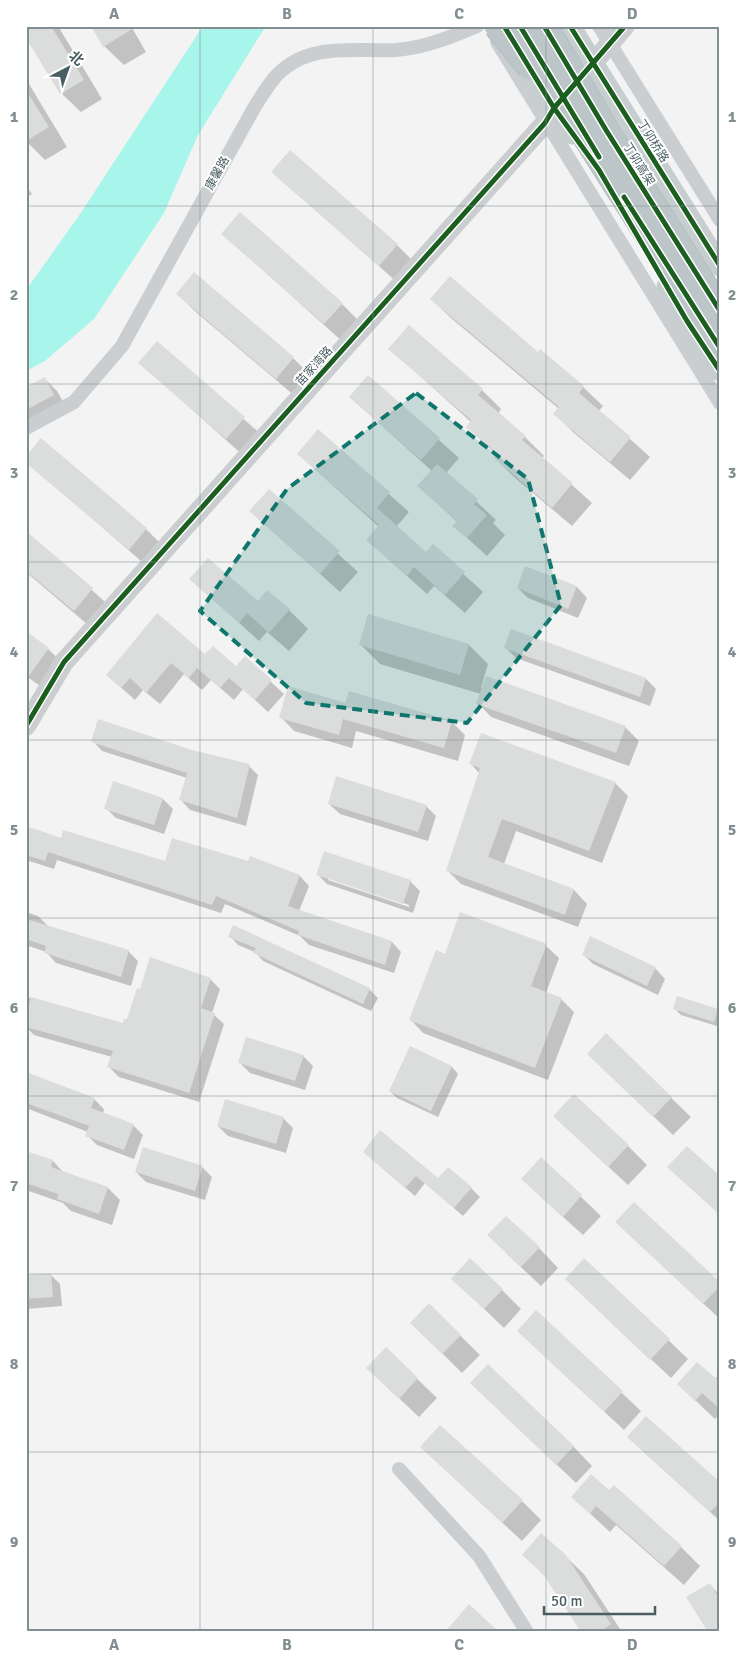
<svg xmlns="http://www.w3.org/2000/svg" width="746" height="1658" viewBox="0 0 746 1658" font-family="Signika,'Noto Sans SC',sans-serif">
<rect width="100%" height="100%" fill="#f4f3f3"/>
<path fill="#a8f5ec" d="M 203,26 L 284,26 L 264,29 L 198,135 L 164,213 L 94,319 L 45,361 L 26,371 L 26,290 L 80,214 Z"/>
<path fill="#0003" fill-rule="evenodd" d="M 26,26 L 58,26 L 102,99 L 81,112 L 61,93 Z
M 131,26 L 146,52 L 124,65 L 104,46 Z
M 26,79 L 67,147 L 45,160 L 26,141 Z
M 273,172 L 397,245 L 416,264 L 399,284 Z
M 26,186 L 32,194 L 26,197 Z
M 223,234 L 342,304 L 361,323 L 344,343 Z
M 194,274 L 293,358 L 313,378 L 296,397 L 197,313 L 177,294 Z
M 431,299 L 538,353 L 540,351 L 583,387 L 603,406 L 599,411 L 650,457 L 630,480 L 574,433 L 555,414 L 559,409 L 451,318 Z
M 157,342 L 264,437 L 246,458 L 140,363 Z
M 390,349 L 482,390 L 501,409 L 498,414 L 525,437 L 544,456 L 542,458 L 592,503 L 572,526 L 515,478 L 495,458 L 498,456 L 467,427 L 471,422 Z
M 368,377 L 459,458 L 446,473 L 496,520 L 493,523 L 505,535 L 487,556 L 454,526 L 457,522 L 419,486 L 432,471 L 350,397 Z
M 45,379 L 57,391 L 66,407 L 26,429 L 26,389 Z
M 318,431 L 409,512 L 396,527 L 426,553 L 433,546 L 483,592 L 465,613 L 434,586 L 427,594 L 367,540 L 379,527 L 298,454 Z
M 26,461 L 146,529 L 165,548 L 149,568 Z
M 269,491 L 358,572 L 340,592 L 251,511 Z
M 26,532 L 112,608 L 94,630 L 26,572 Z
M 526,567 L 577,587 L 587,598 L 578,618 L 528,598 L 518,588 Z
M 191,579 L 258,603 L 289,610 L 308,629 L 289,651 L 267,632 L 259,641 Z
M 361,645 L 469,645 L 488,664 L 481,688 L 625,727 L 639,741 L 629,766 L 491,717 L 478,703 L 481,694 L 380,664 Z
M 506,648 L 646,679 L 656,689 L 650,706 L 516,658 Z
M 48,649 L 68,668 L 50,693 L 26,676 Z
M 206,656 L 236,668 L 245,658 L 284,694 L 268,712 L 243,689 L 234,700 L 211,680 L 202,690 L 184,674 L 160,704 L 143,690 L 135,700 L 107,675 Z
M 346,705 L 452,722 L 465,735 L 458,761 L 356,731 L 352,748 L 294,731 L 281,717 Z
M 93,741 L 192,751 L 249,766 L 258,775 L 246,826 L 190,810 L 181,800 L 187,778 L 102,751 Z
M 471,764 L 615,783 L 628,796 L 602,863 L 516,831 L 504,864 L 574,890 L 587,904 L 578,927 L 461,884 L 448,871 L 479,773 Z
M 114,783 L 163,799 L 173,809 L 164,834 L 116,818 L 106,808 Z
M 329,804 L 426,806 L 436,816 L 428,841 L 340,814 Z
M 26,828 L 62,839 L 166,863 L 249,862 L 250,857 L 300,876 L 309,886 L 299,911 L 392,942 L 401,952 L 394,973 L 309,945 L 300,936 L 225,904 L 221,913 L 57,860 L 54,869 L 26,860 Z
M 317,874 L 410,881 L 420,891 L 413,913 L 327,884 ZM 328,877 L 409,905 L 409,907 L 328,880 Z
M 26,912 L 38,916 L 48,926 L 128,951 L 138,961 L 131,986 L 56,963 L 46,952 L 26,945 Z
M 230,936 L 369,989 L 378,998 L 371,1011 L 263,961 L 255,952 L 238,945 Z
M 546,946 L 559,958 L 546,993 L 561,999 L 574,1012 L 548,1080 L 423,1033 L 411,1020 L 446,955 Z
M 583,954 L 655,968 L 665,979 L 658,995 L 593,964 Z
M 210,979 L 220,989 L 212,1013 L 224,1024 L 199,1102 L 119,1077 L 109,1067 L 112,1057 L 34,1035 L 26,1027 L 26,997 L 124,1024 Z
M 674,1008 L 717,1010 L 720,1012 L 720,1027 L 681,1015 Z
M 606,1035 L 691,1117 L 673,1135 L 608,1073 Z
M 411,1047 L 452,1067 L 458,1074 L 438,1117 L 397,1098 L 390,1091 Z
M 303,1056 L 313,1066 L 305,1090 L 250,1073 L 240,1063 Z
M 26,1074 L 94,1099 L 104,1109 L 103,1114 L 133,1125 L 143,1135 L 134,1159 L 97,1145 L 87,1135 L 88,1132 L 26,1108 Z
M 283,1118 L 293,1128 L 286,1153 L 228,1136 L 218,1126 Z
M 574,1135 L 628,1146 L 647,1165 L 628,1185 Z
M 26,1152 L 53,1161 L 64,1173 L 108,1188 L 120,1200 L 112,1225 L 71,1211 L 63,1203 L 26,1190 Z
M 364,1152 L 438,1180 L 471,1188 L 480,1197 L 463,1216 L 425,1183 L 415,1196 Z
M 541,1159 L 601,1216 L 583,1235 L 542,1198 Z
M 202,1167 L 212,1177 L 205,1200 L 146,1182 L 136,1172 Z
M 636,1241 L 720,1284 L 720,1319 Z
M 539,1248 L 558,1268 L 541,1286 L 508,1255 Z
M 585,1260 L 688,1359 L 671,1378 L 586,1298 Z
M 50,1274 L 60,1284 L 62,1306 L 26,1309 L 26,1276 Z
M 453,1279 L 502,1290 L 521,1309 L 504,1328 Z
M 429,1305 L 480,1355 L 462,1373 L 431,1342 Z
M 536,1312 L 641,1411 L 624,1430 L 538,1350 Z
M 386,1349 L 437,1398 L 419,1417 L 387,1387 Z
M 720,1374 L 720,1414 L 715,1419 L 678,1384 L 715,1379 Z
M 491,1402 L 573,1446 L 592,1466 L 576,1483 Z
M 628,1437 L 720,1484 L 720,1521 L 648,1456 Z
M 421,1447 L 522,1501 L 541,1520 L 522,1541 Z
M 609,1492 L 681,1547 L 700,1566 L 684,1585 L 616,1525 L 610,1532 L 572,1497 Z
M 523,1555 L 564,1555 L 584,1574 L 622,1632 L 584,1632 L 548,1579 Z
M 709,1584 L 720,1595 L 720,1632 Z"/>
<path fill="#dbdcdc" d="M 26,26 L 51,26 L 84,80 L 60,94 L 26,38 Z
M 91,26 L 137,26 L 103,47 Z
M 26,90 L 49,127 L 26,141 Z
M 290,150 L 398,244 L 379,266 L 271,172 Z
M 240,212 L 343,303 L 324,324 L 221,234 Z
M 194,272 L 294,357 L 276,379 L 176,294 Z
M 450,276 L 538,352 L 540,349 L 584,386 L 579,393 L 631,437 L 610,462 L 553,414 L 559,407 L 430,299 Z
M 409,325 L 483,389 L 478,395 L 526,436 L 522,440 L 573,483 L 552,508 L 494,458 L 498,454 L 466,427 L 471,420 L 388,349 Z
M 157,341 L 245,417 L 226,439 L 138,363 Z
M 368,375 L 440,438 L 421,460 L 349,397 Z
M 45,377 L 54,395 L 26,410 L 26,387 Z
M 318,429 L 390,492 L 377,508 L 426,552 L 433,544 L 465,572 L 445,595 L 414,567 L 407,576 L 366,540 L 379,525 L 297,454 Z
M 41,438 L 147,528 L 129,550 L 26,463 L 26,456 Z
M 437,464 L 478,499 L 474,504 L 487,515 L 467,538 L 452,526 L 457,521 L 417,486 Z
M 269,489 L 340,551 L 320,574 L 249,511 Z
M 26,531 L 93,588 L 74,611 L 26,571 Z
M 208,558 L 258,601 L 267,590 L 290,609 L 269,633 L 247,613 L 239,623 L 189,579 Z
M 525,566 L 577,586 L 568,609 L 517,588 Z
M 157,613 L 205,654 L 213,646 L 236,666 L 245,656 L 272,680 L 255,700 L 229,678 L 220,688 L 197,668 L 189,678 L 171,663 L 146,693 L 130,678 L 121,688 L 106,675 Z
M 368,614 L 469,644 L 460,675 L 359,645 Z
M 511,629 L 646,678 L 640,697 L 504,648 Z
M 26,631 L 49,648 L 26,680 Z
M 486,676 L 626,726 L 616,753 L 476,704 Z
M 288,686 L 345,703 L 349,691 L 452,721 L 444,748 L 343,719 L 339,735 L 279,718 Z
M 98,719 L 192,750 L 250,764 L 237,818 L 179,800 L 187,773 L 91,742 Z
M 481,733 L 616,782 L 589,851 L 502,819 L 488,857 L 574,889 L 565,915 L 446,871 L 480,768 L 469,764 Z
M 336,776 L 427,805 L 418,832 L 328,804 Z
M 113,781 L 163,798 L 154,825 L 104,809 Z
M 26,826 L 61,838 L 63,830 L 165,861 L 172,838 L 248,861 L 250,856 L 300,875 L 288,906 L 392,941 L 385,965 L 298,935 L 299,931 L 216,896 L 212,905 L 48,852 L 45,861 L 26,855 Z
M 324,851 L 411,880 L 403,904 L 316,875 Z
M 460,912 L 547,944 L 531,986 L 562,998 L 535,1068 L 409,1020 L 436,950 L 445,954 Z
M 26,919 L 129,950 L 121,977 L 44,953 L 46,946 L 26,939 Z
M 233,925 L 370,988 L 363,1004 L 253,953 L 256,948 L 228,937 Z
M 590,936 L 656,967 L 647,986 L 582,955 Z
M 150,957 L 211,978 L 201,1008 L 215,1013 L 189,1093 L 107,1067 L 113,1051 L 26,1027 L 26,1014 L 31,997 L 123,1023 L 124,1019 L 127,1019 L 137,988 L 140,989 Z
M 677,996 L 718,1009 L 714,1022 L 673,1009 Z
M 606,1033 L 672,1097 L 653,1117 L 587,1054 Z
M 246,1037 L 304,1055 L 295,1081 L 238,1063 Z
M 410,1046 L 452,1066 L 431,1111 L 389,1091 Z
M 26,1072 L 95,1098 L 91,1108 L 134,1124 L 124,1150 L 85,1136 L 89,1126 L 26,1103 Z
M 574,1094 L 629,1145 L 608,1167 L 553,1116 Z
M 225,1099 L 284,1117 L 276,1144 L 217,1126 Z
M 380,1130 L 438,1178 L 448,1167 L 472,1187 L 454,1208 L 416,1176 L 405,1188 L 363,1152 Z
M 687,1146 L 720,1176 L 720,1215 L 667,1167 Z
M 143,1147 L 203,1166 L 195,1191 L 135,1172 Z
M 26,1151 L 53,1160 L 51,1167 L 108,1187 L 99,1214 L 57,1199 L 58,1194 L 26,1183 Z
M 541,1157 L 582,1195 L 563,1217 L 521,1179 Z
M 634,1202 L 720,1282 L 720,1286 L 703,1304 L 615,1222 Z
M 506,1216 L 540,1247 L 521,1267 L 487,1235 Z
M 470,1258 L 503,1289 L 484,1309 L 451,1279 Z
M 584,1258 L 670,1339 L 650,1360 L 565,1279 Z
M 51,1273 L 53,1297 L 26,1299 L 26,1275 Z
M 429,1303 L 461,1335 L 442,1354 L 410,1323 Z
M 536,1310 L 623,1391 L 604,1412 L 517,1331 Z
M 386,1347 L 418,1378 L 399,1399 L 366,1368 Z
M 697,1362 L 720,1382 L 720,1409 L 702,1393 L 695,1401 L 677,1384 Z
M 488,1364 L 574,1446 L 556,1465 L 470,1383 Z
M 646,1416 L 720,1482 L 720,1502 L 710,1512 L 627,1437 Z
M 440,1425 L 523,1500 L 502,1523 L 420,1447 Z
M 591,1474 L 609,1490 L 614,1485 L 682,1546 L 664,1566 L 596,1506 L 590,1514 L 571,1497 Z
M 541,1533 L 565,1554 L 611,1624 L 600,1632 L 581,1632 L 543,1574 L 522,1555 Z
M 710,1583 L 720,1599 L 720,1632 L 708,1632 L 686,1597 Z
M 469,1604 L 499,1632 L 445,1632 Z"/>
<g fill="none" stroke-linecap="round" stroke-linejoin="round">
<path stroke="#caced0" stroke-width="14" d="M 599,26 L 720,220
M 497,42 L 720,403
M 26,428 L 74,402 L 122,346 L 254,108 C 261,97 268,85 276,76 C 309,41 354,52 396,50 C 424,48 451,37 477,26
M 399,1469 L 479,1556 L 527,1632"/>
<path stroke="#caced0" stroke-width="20" d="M 26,726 L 64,662 L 545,123 L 554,108 L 625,26"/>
<path stroke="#c7cecf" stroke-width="21" d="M 570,26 L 720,266
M 521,54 L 572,134
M 667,287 L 720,371"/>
<g stroke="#b8c1c3" stroke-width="28" stroke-linecap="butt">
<path id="highway-bridge" d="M 497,26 L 530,67
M 520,26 L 588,140 L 720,348
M 544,26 L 606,130 L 720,311"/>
</g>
<use href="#highway-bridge" stroke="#bcc5c8" stroke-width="25"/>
<g stroke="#fff" stroke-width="8">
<path id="cycleway" d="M 504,26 L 554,108 L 599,170 L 687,321 L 720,371
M 520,26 L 599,157
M 544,26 L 606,130 L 720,311
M 570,26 L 720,266
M 624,197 L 720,348
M 26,726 L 64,662 L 545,123 L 554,108 L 625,26"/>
</g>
<use href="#cycleway" stroke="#1b5e20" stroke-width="5"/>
</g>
<path fill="#0f766e" fill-opacity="0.2" stroke="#0f766e" stroke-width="4" stroke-dasharray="10 6" stroke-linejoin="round" d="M 416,393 L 528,479 L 561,605 L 467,723 L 306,703 L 200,611 L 287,489 Z"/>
<path fill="none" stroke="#818f92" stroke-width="1" stroke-opacity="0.55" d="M 200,26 L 200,1632M 373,26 L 373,1632M 546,26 L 546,1632M 26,206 L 720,206M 26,384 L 720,384M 26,562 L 720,562M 26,740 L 720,740M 26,918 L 720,918M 26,1096 L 720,1096M 26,1274 L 720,1274M 26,1452 L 720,1452"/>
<g text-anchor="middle" stroke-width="4" stroke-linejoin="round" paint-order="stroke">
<g font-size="12" fill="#485e62" stroke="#fff">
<text transform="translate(653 141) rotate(58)" y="4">丁卯桥路</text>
<text transform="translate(639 164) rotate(58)" y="4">丁卯高架</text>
<text transform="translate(217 173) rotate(-61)" y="4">康馨路</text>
<text transform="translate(314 366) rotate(-48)" y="4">苗家湾路</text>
</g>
</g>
<rect width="746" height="1658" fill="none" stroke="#ffffff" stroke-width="55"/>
<g transform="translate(68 68) rotate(41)" stroke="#ffffff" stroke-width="4" paint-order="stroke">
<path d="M0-4L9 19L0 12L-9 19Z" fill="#485e62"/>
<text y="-8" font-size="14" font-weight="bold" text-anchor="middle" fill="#485e62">北</text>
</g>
<path d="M544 1606v8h111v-8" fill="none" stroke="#485e62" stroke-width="2.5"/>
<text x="551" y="1606" font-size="15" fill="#485e62" stroke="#ffffff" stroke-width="4" paint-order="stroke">50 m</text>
<rect x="28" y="28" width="690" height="1602" fill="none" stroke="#818f92" stroke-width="2"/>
<g font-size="16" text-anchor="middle" font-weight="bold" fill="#818f92">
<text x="114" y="19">A</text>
<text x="287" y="19">B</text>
<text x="459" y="19">C</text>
<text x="632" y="19">D</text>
<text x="14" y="122">1</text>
<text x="732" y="122">1</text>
<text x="14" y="300">2</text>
<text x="732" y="300">2</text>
<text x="14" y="478">3</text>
<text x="732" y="478">3</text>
<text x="14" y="657">4</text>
<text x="732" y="657">4</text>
<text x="14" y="835">5</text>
<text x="732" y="835">5</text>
<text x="14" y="1013">6</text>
<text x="732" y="1013">6</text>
<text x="14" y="1191">7</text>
<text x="732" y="1191">7</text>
<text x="14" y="1369">8</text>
<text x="732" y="1369">8</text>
<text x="14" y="1547">9</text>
<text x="732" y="1547">9</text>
<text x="114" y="1650">A</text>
<text x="287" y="1650">B</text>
<text x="459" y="1650">C</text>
<text x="632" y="1650">D</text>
</g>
</svg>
